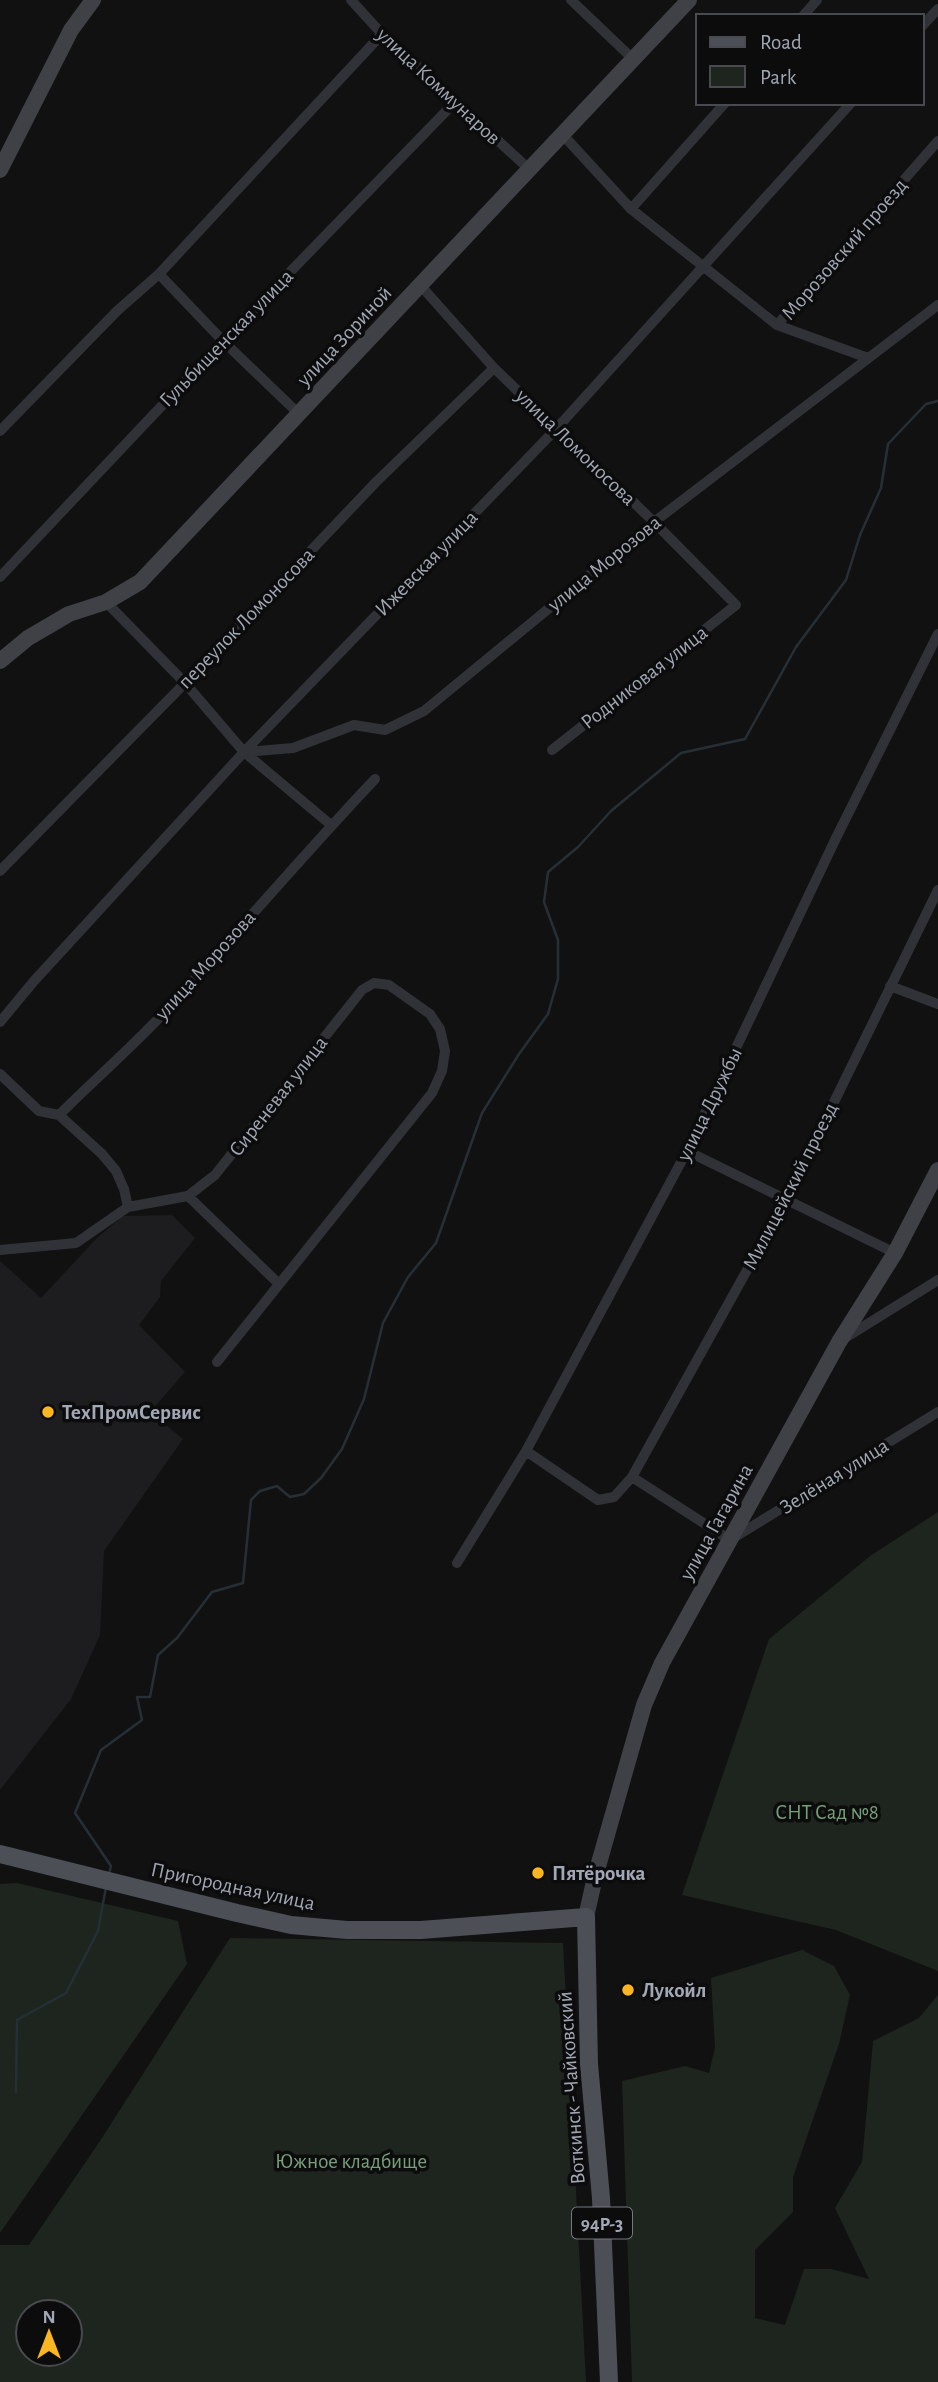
<svg xmlns="http://www.w3.org/2000/svg" width="938" height="2382" viewBox="0 0 938 2382" font-family="'Alegreya Sans',sans-serif">
<rect width="100%" height="100%" fill="#111112"/>
<path fill="#1d1d1f" d="M 172,1215 L 195,1238 L 161,1281 L 160,1297 L 139,1325 L 185,1372 L 150,1412 L 183,1439 L 104,1551 L 100,1635 L 71,1699 L 0,1790 L 0,1261 L 41,1298 L 97,1238 L 123,1216 Z"/>
<path fill="#1d251e" fill-rule="evenodd" d="M 938,1512 L 938,1971 L 836,1930 L 682,1895 L 769,1639 L 870,1556 Z
M 17,1883 L 178,1921 L 187,1964 L 0,2233 L 0,1884 Z
M 230,1938 L 563,1943 L 586,2382 L 0,2382 L 0,2245 L 29,2245 L 100,2141 ZM 70,2312 L 70,2354 L 28,2354 L 28,2312 Z
M 802,1950 L 834,1966 L 850,1995 L 839,2044 L 793,2177 L 793,2212 L 755,2250 L 755,2318 L 785,2325 L 804,2269 L 831,2269 L 869,2279 L 835,2208 L 862,2162 L 873,2041 L 919,2018 L 938,1995 L 938,2382 L 632,2382 L 622,2081 L 685,2066 L 709,2073 L 715,2047 L 711,1978 Z"/>
<g fill="none" stroke-linecap="round" stroke-linejoin="round">
<path stroke="#272f36" stroke-width="2.5" d="M 109,1874 L 111,1866 L 75,1813 L 101,1750 L 142,1720 L 137,1697 L 150,1697 L 158,1655 L 177,1638 L 212,1592 L 243,1583 L 251,1500 L 260,1491 L 277,1486 L 290,1497 L 304,1494 L 321,1478 L 342,1449 L 364,1399 L 383,1323 L 408,1277 L 436,1243 L 482,1113 L 519,1054 L 548,1014 L 558,979 L 558,940 L 544,902 L 548,872 L 578,847 L 611,811 L 681,753 L 745,739 L 796,647 L 846,580 L 860,535 L 881,488 L 888,444 L 926,404 L 938,401
M 16,2092 L 17,2020 L 66,1993 L 98,1931 L 106,1887"/>
<path stroke="#313237" stroke-width="10" d="M 351,0 L 382,34 L 530,170
M 571,0 L 634,60
M 803,16 L 817,0
M 922,26 L 938,9
M 563,135 L 631,209 L 777,325 L 868,358
M 631,209 L 725,103
M 159,274 L 223,341 L 299,414
M 421,286 L 494,368 L 654,522 L 736,605 L 552,750
M 777,325 L 938,141
M 0,431 L 117,311 L 159,274 L 382,34
M 0,577 L 223,341 L 455,102
M 106,602 L 185,683 L 244,752 L 331,825
M 244,752 L 293,748 L 354,725 L 385,730 L 424,711 L 654,522 L 938,305
M 0,871 L 185,683 L 377,481 L 494,368
M 890,986 L 938,1004
M 0,1022 L 34,981 L 244,752 L 557,428 L 851,103
M 0,1074 L 39,1111 L 59,1115 L 102,1154 L 116,1171 L 124,1189 L 128,1207
M 59,1115 C 97,1077 138,1042 174,1002 C 241,928 306,852 375,779
M 687,1151 L 895,1253
M 188,1196 L 279,1284
M 0,1250 L 76,1243 L 128,1207 L 188,1196 L 215,1175 L 362,990 L 374,983 L 389,985 L 430,1014 L 440,1029 L 445,1051 L 442,1071 L 432,1093 L 217,1362
M 845,1338 L 938,1280
M 526,1451 L 598,1500 L 614,1497 L 632,1477 L 730,1540 L 938,1412
M 632,1477 L 786,1200 L 938,890
M 457,1563 L 526,1451 L 687,1151 L 836,838 L 938,634"/>
<path stroke="#3f4147" stroke-width="16" d="M 0,170 L 71,30 L 93,0
M 0,661 L 28,638 L 69,614 L 106,602 L 140,582 L 689,0
M 586,1917 L 595,1877 L 644,1705 L 662,1663 L 839,1342 L 895,1253 L 938,1170"/>
<path stroke="#4d4f57" stroke-width="18" d="M 0,1854 L 237,1913 L 291,1925 L 347,1930 L 421,1930 L 586,1917 L 589,2064 L 601,2198 L 609,2382"/>
</g>
<g fill="#fbb520" stroke="#0c0c0d" stroke-width="2.5">
<circle cx="48" cy="1412" r="7"/>
<circle cx="538" cy="1873" r="7"/>
<circle cx="628" cy="1990" r="7"/>
</g>
<g text-anchor="middle" stroke-width="7" stroke-linejoin="round" paint-order="stroke">
<rect fill="#0c0c0d" stroke="#747882" stroke-width="2" x="572" y="2207.5" width="60" height="31" rx="5"/>
<g font-size="19" font-weight="bold" fill="#a1a7b4">
<text x="602" y="2230">94Р-3</text>
</g>
<g font-size="21" fill="#a1a7b4" stroke="#0c0c0d">
<text transform="translate(439 86) rotate(43)" y="7">улица Коммунаров</text>
<text transform="translate(844 249) rotate(-49)" y="7">Морозовский проезд</text>
<text transform="translate(344 336) rotate(-47)" y="7">улица Зориной</text>
<text transform="translate(226 338) rotate(-46)" y="7">Гульбищенская улица</text>
<text transform="translate(576 447) rotate(44)" y="7">улица Ломоносова</text>
<text transform="translate(426 563) rotate(-46)" y="7">Ижевская улица</text>
<text transform="translate(604 563) rotate(-39)" y="7">улица Морозова</text>
<text transform="translate(246 618) rotate(-46)" y="7">переулок Ломоносова</text>
<text transform="translate(644 677) rotate(-38)" y="7">Родниковая улица</text>
<text transform="translate(205 965) rotate(-48)" y="7">улица Морозова</text>
<text transform="translate(278 1096) rotate(-52)" y="7">Сиреневая улица</text>
<text transform="translate(709 1104) rotate(-64)" y="7">улица Дружбы</text>
<text transform="translate(790 1186) rotate(-63)" y="7">Милицейский проезд</text>
<text transform="translate(834 1476) rotate(-32)" y="7">Зелёная улица</text>
<text transform="translate(716 1522) rotate(-61)" y="7">улица Гагарина</text>
<text transform="translate(233 1886) rotate(12)" y="7">Пригородная улица</text>
<text transform="translate(571 2088) rotate(-94)" y="7">Воткинск - Чайковский</text>
</g>
<g font-size="21" font-weight="bold" fill="#a1a7b4" stroke="#0c0c0d" text-anchor="start">
<text x="62" y="1419">ТехПромСервис</text>
<text x="552" y="1880">Пятёрочка</text>
<text x="642" y="1997">Лукойл</text>
</g>
<g font-size="21" fill="#77a07a" stroke="#0c0c0d">
<text x="827" y="1819">СНТ Сад №8</text>
<text x="351" y="2168">Южное кладбище</text>
</g>
</g>
<rect x="696" y="14" width="228" height="91" fill="#0c0c0d" stroke="#484a50" stroke-width="2"/>
<rect x="710" y="37" width="35" height="10" fill="#4d4f57" stroke="#484a50" stroke-width="2"/>
<text x="760" y="49" font-size="21" fill="#a1a7b4">Road</text>
<rect x="710" y="66" width="35" height="21" fill="#1d251e" stroke="#484a50" stroke-width="2"/>
<text x="760" y="84" font-size="21" fill="#a1a7b4">Park</text>
<g transform="translate(49 2333)"><circle r="33" fill="#0c0c0d" stroke="#484a50" stroke-width="2"/>
<path d="M0-5L12 26L0 18L-12 26Z" fill="#fbb520"/>
<text y="-10" font-size="19" font-weight="bold" text-anchor="middle" fill="#a1a7b4">N</text>
</g>
</svg>
